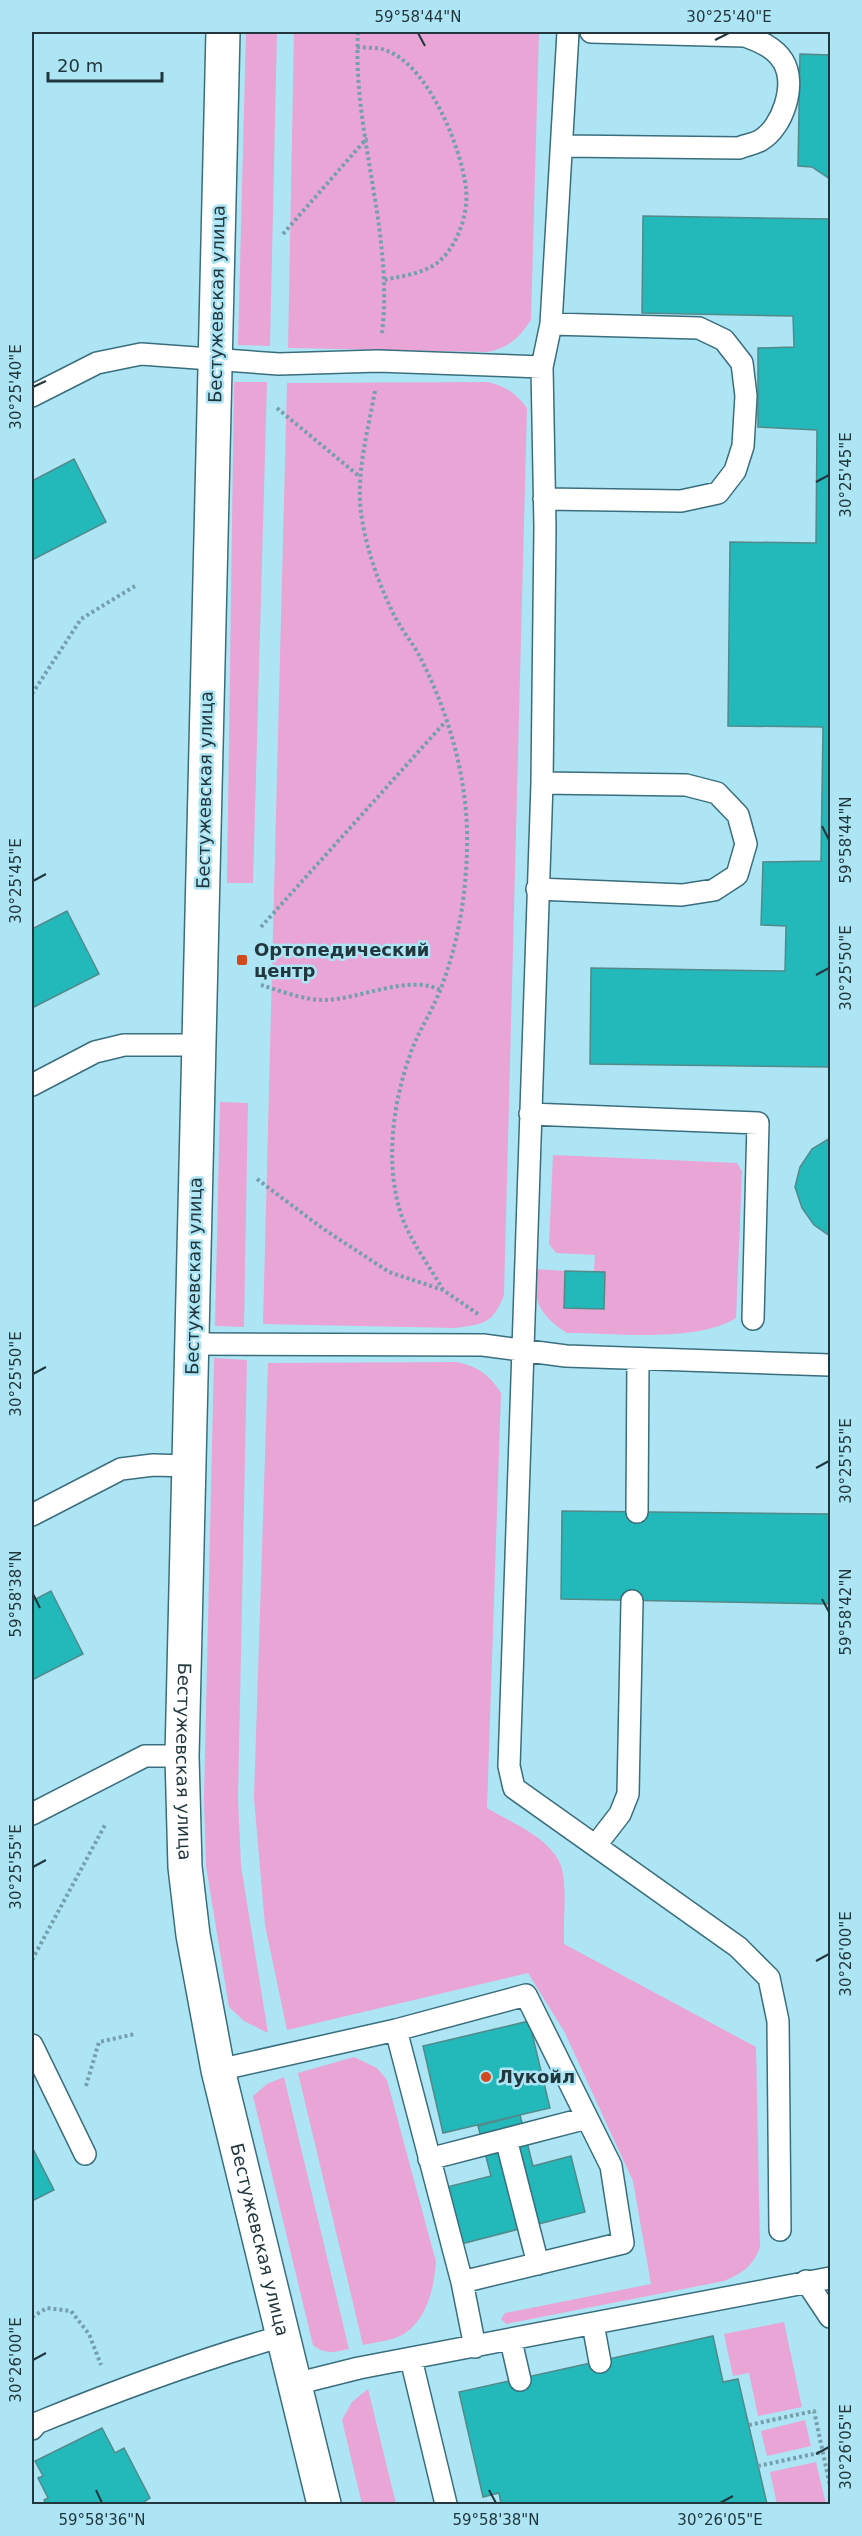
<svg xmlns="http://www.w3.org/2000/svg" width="862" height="2536" viewBox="0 0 862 2536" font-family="'DejaVu Sans',sans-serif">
<rect width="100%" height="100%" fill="#aee5f4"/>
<path fill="#e8a5d5" d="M 246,32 L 277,32 L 270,346 L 238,345 Z
M 294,32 L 539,32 L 531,320 C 519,338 510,347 488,352 L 288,348 Z
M 234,382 L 267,382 L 253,883 L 227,883 Z
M 488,382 C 505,386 516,393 527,408 L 504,1295 C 493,1323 485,1324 456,1328 L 263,1324 L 287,383 Z
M 220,1102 L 248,1103 L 244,1327 L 215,1326 Z
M 553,1155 L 737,1163 L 742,1171 L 736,1318 C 696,1343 615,1333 567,1333 C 539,1315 533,1301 535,1269 L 565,1271 L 564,1308 L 604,1309 L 605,1272 L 594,1272 L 595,1255 L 556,1253 L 549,1244 Z
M 214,1358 L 247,1360 L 238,1798 L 241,1866 L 268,2033 L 244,2021 L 229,2007 L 206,1866 L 204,1798 Z
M 457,1362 C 478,1367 489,1374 501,1393 L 487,1808 C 513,1824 553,1838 562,1869 C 567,1889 563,1922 564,1944 L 756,2047 L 760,2247 C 753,2266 743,2273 724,2281 L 506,2324 L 501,2319 L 505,2313 L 651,2284 L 633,2181 L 564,2031 L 528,1973 L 287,2030 L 265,1925 L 254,1798 L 268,1363 Z
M 354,2057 L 377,2068 L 387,2080 L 436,2262 C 434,2288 427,2319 404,2334 C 392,2341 376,2342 363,2345 L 298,2073 Z
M 284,2077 L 349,2349 C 334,2352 325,2355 313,2345 L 253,2096 L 267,2084 Z
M 784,2322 L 802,2407 L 758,2416 L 749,2373 L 733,2376 L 724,2334 Z
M 368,2389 L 396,2504 L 362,2504 L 342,2420 L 352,2402 Z
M 805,2420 L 811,2446 L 767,2456 L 761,2431 Z
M 816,2462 L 826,2504 L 777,2504 L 770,2472 Z"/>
<path fill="#23b8ba" stroke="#528a8b" stroke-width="1.5" d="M 800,54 L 830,55 L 830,179 L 812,167 L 798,166 Z
M 643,216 L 830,219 L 830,1067 L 590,1064 L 591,968 L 785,971 L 786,926 L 761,925 L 763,862 L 821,861 L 823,727 L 728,726 L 730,542 L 816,543 L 817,430 L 758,427 L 758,348 L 794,347 L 793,316 L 642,313 Z
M 74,459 L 106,522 L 32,560 L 32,481 Z
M 67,911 L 99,974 L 32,1008 L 32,929 Z
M 830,1138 L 830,1236 L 814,1225 L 802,1208 L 795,1187 L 800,1167 L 812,1149 Z
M 565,1271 L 605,1272 L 604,1309 L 564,1308 Z
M 562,1511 L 830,1514 L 830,1604 L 561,1599 Z
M 51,1591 L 83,1654 L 32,1680 L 32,1601 Z
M 529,2021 L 550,2108 L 443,2133 L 423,2046 Z
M 520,2115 L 533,2166 L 571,2156 L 585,2212 L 461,2244 L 447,2187 L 491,2176 L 478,2126 Z
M 32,2147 L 54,2190 L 32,2201 Z
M 713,2336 L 723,2382 L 738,2379 L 767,2504 L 501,2504 L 499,2493 L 483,2497 L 459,2392 Z
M 102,2428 L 115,2453 L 124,2448 L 150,2498 L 141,2504 L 46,2504 L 44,2500 L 48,2498 L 38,2478 L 43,2476 L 35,2461 Z"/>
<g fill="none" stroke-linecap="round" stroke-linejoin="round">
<g stroke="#3a6e7c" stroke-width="24">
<path id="service" d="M 568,32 L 551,324 L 542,367 L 545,527 L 542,783 L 509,1766 L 514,1788 L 738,1947 L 769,1978 L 778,2021 L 780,2230
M 563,146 L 739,148 C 745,145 755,144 761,140 C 783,127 797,84 783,61 C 774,47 759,41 745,36 L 591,32
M 32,396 L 97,363 L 141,354 L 279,364 L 378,361 L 542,367
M 544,499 L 681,501 L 718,493 L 735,471 L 743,446 L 746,396 L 742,363 L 724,340 L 699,328 L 551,324
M 537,889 L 682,895 L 714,890 L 737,875 L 746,844 L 738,815 L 717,793 L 686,785 L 542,783
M 32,1085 L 95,1052 L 124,1045 L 200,1045
M 530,1114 L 758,1123 L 753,1319
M 192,1344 L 483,1345 L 566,1356 L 830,1365
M 637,1512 L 638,1359
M 32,1515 L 121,1469 L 153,1465 L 189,1466
M 32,1814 L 145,1756 L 182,1756
M 596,1845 L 620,1814 L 628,1794 L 632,1601
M 396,2030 L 526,1995 L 611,2166 L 623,2243 L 462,2282
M 32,2045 L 85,2154
M 218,2070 L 396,2030 L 462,2282 L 475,2347
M 506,2139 L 538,2264
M 429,2159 L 587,2118
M 806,2281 L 830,2317
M 593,2324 L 600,2362
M 511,2341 L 520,2380
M 411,2359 L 446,2504
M 295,2384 L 359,2368 L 830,2278
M 32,2429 L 37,2423 C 118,2390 198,2360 283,2336"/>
</g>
<g stroke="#3a6e7c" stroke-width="36">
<g id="tertiary">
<path id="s1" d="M 223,32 L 182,1756 L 185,1867 L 193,1935 L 218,2070 L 324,2504"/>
</g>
</g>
<path stroke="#759fab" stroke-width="4" stroke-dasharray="3 3" stroke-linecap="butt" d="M 358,32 C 352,133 394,231 382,333
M 357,47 C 366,48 377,47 385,50 C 428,64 461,147 466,188 C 469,213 457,248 437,263 C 422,274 402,276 384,280
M 283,234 L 367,138
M 375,391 C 368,430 356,473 361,513 C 366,549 379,585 395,617 C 403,632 415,646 422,661 C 451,719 469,785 467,849 C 466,896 458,944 441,988 C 433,1010 419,1030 411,1052 C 393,1102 385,1160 400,1211 C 408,1238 429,1265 443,1290
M 277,408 L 360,477
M 32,694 L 81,619 L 135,586
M 261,927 L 446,721
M 261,985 C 281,991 303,1000 325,1000 C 360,999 410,974 440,990
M 257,1179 L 322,1228 L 389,1272 L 443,1290 L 478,1314
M 32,1960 L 105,1825
M 86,2086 L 99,2042 L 135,2034
M 32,2317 L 47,2308 L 71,2311 L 89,2334 L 101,2365
M 749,2425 L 814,2411 L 830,2486
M 758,2466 L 823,2452"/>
<use href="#service" stroke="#fff" stroke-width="21"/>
<use href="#tertiary" stroke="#fff" stroke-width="33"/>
</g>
<path fill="none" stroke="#21373d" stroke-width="2" d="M 418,33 L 425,46M 715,40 L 729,33M 33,387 L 46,381M 816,482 L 829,475M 822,826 L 829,840M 33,881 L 46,874M 816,975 L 829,968M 33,1374 L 46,1367M 816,1468 L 829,1461M 33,1594 L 40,1608M 822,1599 L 829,1612M 33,1867 L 46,1860M 816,1961 L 829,1954M 33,2360 L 46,2353M 816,2454 L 829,2447M 96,2490 L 102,2503M 489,2490 L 496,2503M 720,2503 L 733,2496"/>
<g fill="#d1491d" stroke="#aee5f4" stroke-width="2">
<rect x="236" y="954" width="12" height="12" rx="3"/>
<circle cx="486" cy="2077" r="6"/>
</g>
<g text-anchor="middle" stroke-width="5" stroke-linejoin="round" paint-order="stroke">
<g font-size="18" fill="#21373d" stroke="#aee5f4">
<text transform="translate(217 304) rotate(-89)" y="6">Бестужевская улица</text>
<text transform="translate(205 790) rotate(-89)" y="6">Бестужевская улица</text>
<text transform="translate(194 1276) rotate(-89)" y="6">Бестужевская улица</text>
<text dy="6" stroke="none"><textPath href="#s1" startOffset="1730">Бестужевская улица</textPath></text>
<text dy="6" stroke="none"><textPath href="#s1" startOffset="2216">Бестужевская улица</textPath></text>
</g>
<g font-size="18" font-weight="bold" fill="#21373d" stroke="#aee5f4" text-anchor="start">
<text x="254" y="956">Ортопедический<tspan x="254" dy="21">центр</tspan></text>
<text x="498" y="2083">Лукойл</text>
</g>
</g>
<rect width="862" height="2536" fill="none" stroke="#aee5f4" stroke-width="66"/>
<path d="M48 72v9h114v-9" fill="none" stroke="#21373d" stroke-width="3"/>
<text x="57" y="72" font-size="18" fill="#21373d" stroke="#aee5f4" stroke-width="4.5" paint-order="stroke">20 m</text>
<rect x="33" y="33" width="796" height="2470" fill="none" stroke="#21373d" stroke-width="2"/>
<g font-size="15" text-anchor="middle" fill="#21373d">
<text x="418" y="22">59°58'44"N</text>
<text x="729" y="22">30°25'40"E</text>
<text transform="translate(16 387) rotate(-90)" y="5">30°25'40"E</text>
<text transform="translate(846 475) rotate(-90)" y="5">30°25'45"E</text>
<text transform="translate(846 840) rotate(-90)" y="5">59°58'44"N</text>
<text transform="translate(16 881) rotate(-90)" y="5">30°25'45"E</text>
<text transform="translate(846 968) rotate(-90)" y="5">30°25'50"E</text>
<text transform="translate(16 1374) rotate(-90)" y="5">30°25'50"E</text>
<text transform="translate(846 1461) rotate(-90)" y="5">30°25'55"E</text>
<text transform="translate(16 1594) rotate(-90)" y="5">59°58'38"N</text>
<text transform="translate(846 1612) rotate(-90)" y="5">59°58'42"N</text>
<text transform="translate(16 1867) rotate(-90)" y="5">30°25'55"E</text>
<text transform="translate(846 1954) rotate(-90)" y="5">30°26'00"E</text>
<text transform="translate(16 2360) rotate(-90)" y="5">30°26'00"E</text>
<text transform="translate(846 2447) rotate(-90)" y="5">30°26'05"E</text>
<text x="102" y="2525">59°58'36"N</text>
<text x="496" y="2525">59°58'38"N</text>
<text x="720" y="2525">30°26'05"E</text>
</g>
</svg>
